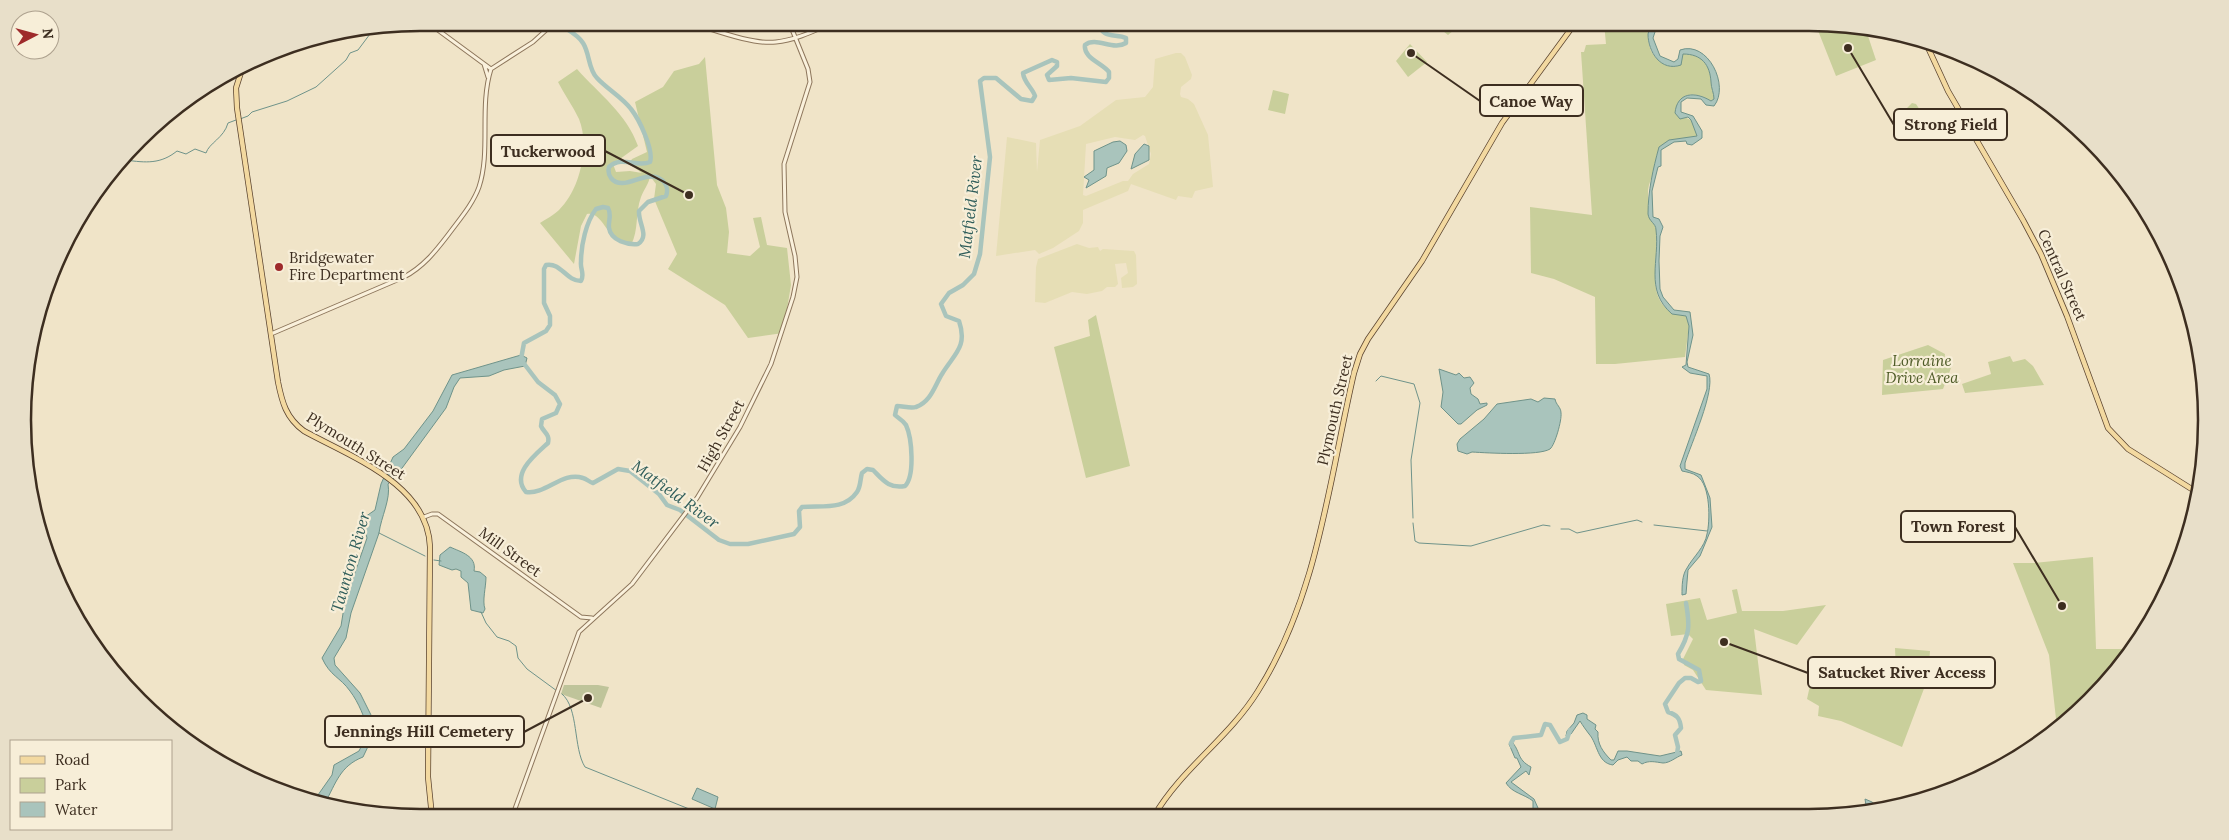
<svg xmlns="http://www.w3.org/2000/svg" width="2229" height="840" viewBox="0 0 2229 840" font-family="Lora,serif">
<rect width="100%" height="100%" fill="#f0e4c8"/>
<path fill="#e6deb5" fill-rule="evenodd" d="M 1176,53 L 1181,53 L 1185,57 L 1192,75 L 1191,79 L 1181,87 L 1180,94 L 1181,97 L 1188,99 L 1194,104 L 1208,135 L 1213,187 L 1195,191 L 1192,198 L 1178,196 L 1176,200 L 1131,184 L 1128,191 L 1083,210 L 1083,223 L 1079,231 L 1053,248 L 1039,254 L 1035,250 L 996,256 L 1007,137 L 1036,143 L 1037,172 L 1040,140 L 1080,126 L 1116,100 L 1145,97 L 1153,87 L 1155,59 ZM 1143,135 L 1145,136 L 1151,154 L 1149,164 L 1133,174 L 1128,181 L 1123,181 L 1086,196 L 1083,195 L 1086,144 L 1115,137 L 1135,140 Z
M 1077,244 L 1089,248 L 1098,247 L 1100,251 L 1103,249 L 1134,251 L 1136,255 L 1137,284 L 1133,287 L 1122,288 L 1121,278 L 1128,273 L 1126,263 L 1115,264 L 1118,284 L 1115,287 L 1107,287 L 1102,291 L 1087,294 L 1072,292 L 1045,303 L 1035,302 L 1036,267 L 1038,259 Z"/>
<path fill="#c9cf9b" d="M 1436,23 L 1436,22 L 1462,23 L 1448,35 L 1434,24 Z
M 1604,23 L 1651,23 C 1651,26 1649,30 1648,34 C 1648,55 1657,62 1676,67 L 1683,53 C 1702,54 1710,64 1711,82 C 1711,88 1714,93 1714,99 L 1711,101 C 1696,90 1677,92 1675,113 L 1691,120 L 1698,133 L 1697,137 L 1669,140 L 1657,153 C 1658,165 1650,178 1648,190 C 1648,194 1648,214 1649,217 C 1651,221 1656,225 1656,230 C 1660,253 1645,295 1669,310 C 1675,314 1680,313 1686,316 L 1689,326 L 1685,357 L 1615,364 L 1596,364 L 1595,297 L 1554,279 L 1531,273 L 1530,207 L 1592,215 L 1581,52 L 1584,52 L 1586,45 L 1606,44 Z
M 1815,23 L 1866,30 L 1876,60 L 1836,76 Z
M 1410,44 L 1427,62 L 1408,77 L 1396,61 Z
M 705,57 L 717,185 L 726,208 L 729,232 L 727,253 L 750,256 L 760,247 L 753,218 L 761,217 L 767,245 L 787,248 L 791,285 L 783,333 L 748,338 L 725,305 L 668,269 L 677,254 L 654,199 L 656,184 L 650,176 C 649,184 644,189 641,197 C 635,213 639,230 631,245 C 607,244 604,211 587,214 L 581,226 L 574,264 L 540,223 C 546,219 554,215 559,210 C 580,190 590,146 579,119 C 573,106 564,94 558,82 L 577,69 C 599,94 627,114 638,146 L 613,164 L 616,172 L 630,171 L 642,173 L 629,164 L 632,159 L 647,152 L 635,102 L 663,87 L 674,71 L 699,64 Z
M 1273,90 L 1289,94 L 1285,114 L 1268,110 Z
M 1912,103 L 1916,104 L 1920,110 L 1912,115 L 1908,114 L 1905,110 Z
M 1096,315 L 1130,466 L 1086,478 L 1054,347 L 1090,336 L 1088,320 Z
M 1928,345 L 1945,354 L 1944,364 L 1951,368 L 1943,389 L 1882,395 L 1883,360 Z
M 2010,356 L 2013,362 L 2025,359 L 2033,366 L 2044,385 L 1965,393 L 1962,384 L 1991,374 L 1988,362 Z
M 2093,557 L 2096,649 L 2127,649 L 2125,657 L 2071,719 L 2057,728 L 2049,655 L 2013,563 L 2034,563 Z
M 1737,589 L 1742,611 L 1783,611 L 1826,605 L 1797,645 L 1754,629 L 1762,695 L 1706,690 L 1693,670 L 1684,665 L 1683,659 L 1693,639 L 1688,634 L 1671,636 L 1666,604 L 1700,598 L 1707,620 L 1737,613 L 1732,590 Z
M 1895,648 L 1930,651 L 1928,678 L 1902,747 L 1841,721 L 1818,716 L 1819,706 L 1807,699 L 1811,681 L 1831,661 L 1845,670 L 1896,671 Z"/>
<path fill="#bfc49a" d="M 564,685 L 598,685 L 609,687 L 601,708 L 561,694 Z"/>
<path fill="#a9c4bc" stroke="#6f938a" d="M 1651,23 L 1658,23 L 1653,38 L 1660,56 L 1674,62 L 1678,59 L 1680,50 C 1708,40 1730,86 1714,106 L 1706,105 L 1701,99 L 1687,98 L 1681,102 L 1681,112 L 1693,116 L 1702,131 L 1702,138 L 1692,145 L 1687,144 L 1686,141 L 1674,142 L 1661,150 L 1661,166 L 1658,167 L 1652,191 L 1653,217 L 1659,219 L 1663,227 L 1660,236 L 1659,261 L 1660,289 L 1663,297 L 1674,310 L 1690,312 L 1693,335 L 1687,362 L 1688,367 L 1709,374 C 1715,392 1691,444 1685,463 L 1685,469 L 1701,475 L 1710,498 L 1712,527 L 1700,556 L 1688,570 L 1686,594 L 1682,595 C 1682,586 1682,575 1687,568 C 1693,557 1705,547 1707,534 C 1710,522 1711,485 1697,476 C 1693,473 1687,472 1682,471 L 1680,466 L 1707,389 L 1707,376 L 1690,373 L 1682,367 L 1686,365 L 1689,326 L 1686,316 L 1672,314 C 1644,290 1660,260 1656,230 C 1656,223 1649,222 1648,214 C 1648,191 1653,169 1659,147 L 1669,140 L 1697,136 L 1691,120 L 1688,117 L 1680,119 L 1675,113 C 1677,92 1695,91 1711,101 L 1714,99 C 1714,93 1711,88 1711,82 C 1710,65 1702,54 1683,54 L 1681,65 C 1661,72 1648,52 1648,34 C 1649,30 1651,26 1651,23 Z
M 1120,141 L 1126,145 L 1127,151 L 1119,163 L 1107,168 L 1106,176 L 1086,188 L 1089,180 L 1084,177 L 1094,170 L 1094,151 L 1113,142 Z
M 1144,144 L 1149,146 L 1149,160 L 1131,169 L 1135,154 Z
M 521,355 L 527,358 L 525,366 L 504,370 L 489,376 L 460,378 L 454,387 L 446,408 L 397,475 L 388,484 C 391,499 381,517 379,533 L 351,613 L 346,638 L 334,658 L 335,665 L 360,693 L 375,723 L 373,736 L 363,757 C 340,766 336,783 325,803 L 323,805 L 313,802 L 332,775 L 334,765 L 359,751 L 369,731 C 364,717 359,703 350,691 C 340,677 330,676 322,658 L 341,626 L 345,601 L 367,538 L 362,519 L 375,510 L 381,484 L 393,457 L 404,449 L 433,411 L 452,375 Z
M 1439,369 L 1456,375 L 1459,373 L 1464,378 L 1470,377 L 1474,383 L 1470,388 L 1471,394 L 1478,399 L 1480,404 L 1487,403 L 1487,405 L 1477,410 L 1461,424 L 1458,424 L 1441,407 L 1443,392 Z
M 1544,398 L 1555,399 C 1556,405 1561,407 1561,413 C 1562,420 1555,445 1550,449 C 1539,456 1488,453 1472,452 L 1467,454 L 1458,451 L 1457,444 L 1460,439 L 1484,419 L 1497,404 L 1531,399 L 1538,402 Z
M 450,547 C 461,552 477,556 474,571 L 480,572 L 486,577 C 486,587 482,601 485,609 L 483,613 L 471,610 L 468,583 L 461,577 L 461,571 L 456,569 L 452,570 L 439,565 L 440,555 Z
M 1583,713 L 1587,715 L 1587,719 L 1596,725 L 1595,729 L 1598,732 C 1597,744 1603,752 1611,760 L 1614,760 L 1618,751 L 1627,751 L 1660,756 L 1681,751 L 1682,755 C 1676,757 1670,763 1663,763 C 1655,762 1649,760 1642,764 L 1638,761 L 1631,761 L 1627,757 L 1618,760 L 1613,765 C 1597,763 1598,744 1589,734 C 1586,730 1583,726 1580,721 L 1571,734 L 1566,736 L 1567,731 L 1574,723 L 1577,715 Z
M 1511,741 C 1521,751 1516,759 1531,767 L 1529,775 L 1526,771 L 1511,782 L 1534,799 L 1538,808 L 1533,815 L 1526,815 L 1533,809 L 1533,801 C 1524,794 1512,793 1506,783 L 1521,767 L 1517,758 L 1515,758 L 1509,744 Z
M 697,788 L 718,797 L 715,809 L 692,799 Z
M 1865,799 L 1872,802 L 1880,808 L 1867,812 Z"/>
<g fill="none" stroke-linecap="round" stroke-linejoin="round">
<path stroke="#6f938a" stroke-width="1" d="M 407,25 L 408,26 L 412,24
M 240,119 L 248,116 L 252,112 L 287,101 L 316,87 L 346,60 L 350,53 L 358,50 L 373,30
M 126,160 C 146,163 161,164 177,151 L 186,154 L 195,149 L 206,153 C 209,143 224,138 228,123 L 236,120
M 1376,381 L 1381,376 L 1414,384 L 1420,403 L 1411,460 L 1413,518
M 1413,523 L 1415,541 L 1419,543 L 1471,546 L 1543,525 L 1550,526
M 1654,525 L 1707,531
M 1561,529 L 1569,529 L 1577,533 L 1637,520 L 1642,522
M 379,533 L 425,556
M 434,560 L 441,561
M 481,612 L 486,623 L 497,637 L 509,641 L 516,646 L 518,658 L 527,669 L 557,691
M 562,694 C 579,708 573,748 585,767 L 709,817
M 1442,815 L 1451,815"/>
<path stroke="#a9c4bc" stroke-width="4.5" d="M 521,359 L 524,343 L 546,331 L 550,325 L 550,316 L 544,303 L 544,269 L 546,265 C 561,262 566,281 581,281 C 585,274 580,269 581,262 C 581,245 586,222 596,209 L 603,207 L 608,208 C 612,215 608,221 609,228 C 611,241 628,245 638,244 C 650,236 638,223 639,211 L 648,202 L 666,196 C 668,191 667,185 663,181 C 647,166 624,194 611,178 C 608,174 608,171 609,167 C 622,155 637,168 650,162 C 654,150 639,119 631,109 C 622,97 607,89 597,78 C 588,69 590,54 583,43 C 577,33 565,29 556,22
M 522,361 L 538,382 L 555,395 L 560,404 L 556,413 L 542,419 L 541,426 C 544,433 550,434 548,443 C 536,454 510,474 526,492 C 546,495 562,471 583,478 C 587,479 589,482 593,483 L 618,469 L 630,471 L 659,494 L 667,505 L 680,510 L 719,540 L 730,544 L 748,544 L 794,534 L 800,527 L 799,511 L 802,507 C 821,505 844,511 857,492 C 861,486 860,479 862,473 L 867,469 L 873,470 C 883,480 889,489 905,486 C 915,476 912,438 906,425 C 903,420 899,419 895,415 L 897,406 C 903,406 911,409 916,407 C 931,402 935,385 942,374 C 954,354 968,347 959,321 L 946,316 L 941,304 L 949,293 L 963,285 L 974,274 L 980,254 L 990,157 L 980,81 L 984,78 L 996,78 L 1021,99 L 1032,101 L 1035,96 C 1032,87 1024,83 1023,73 L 1052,60 L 1057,62 L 1057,66 L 1047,75 L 1049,80 L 1071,78 L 1106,82 L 1109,78 L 1109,72 C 1102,63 1083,58 1085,45 C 1096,36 1113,51 1126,43 L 1126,38 C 1116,33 1101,40 1099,22
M 1512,746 L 1511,743 L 1514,738 L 1541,735 L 1545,724 L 1550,725 L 1560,742 L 1567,739 L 1570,730
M 1677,754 L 1678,747 L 1675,735 L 1681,728 C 1680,718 1677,715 1668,712 L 1665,704 L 1679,683 L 1685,678 L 1691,678 L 1698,682 L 1701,681 L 1699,670 L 1679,659 L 1678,654 C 1690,634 1690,626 1686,603"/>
<g stroke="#8d765c" stroke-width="5">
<path id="minor" d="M 427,22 L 491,69 L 533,42 L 555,22
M 688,22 C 712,29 752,45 776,42 C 796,40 816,30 835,22
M 484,64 L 488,77
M 271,334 L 404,277 C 423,267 435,252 448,235 C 459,220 473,204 479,187 C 491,151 479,107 491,69
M 424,517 L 432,514 L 438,514 L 581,617 L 592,618
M 512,817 L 579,632 L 632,584 L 697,498 L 740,427 L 771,364 L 793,297 L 797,277 L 795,256 L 785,212 L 784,164 L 810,82 L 808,69 L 789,22"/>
</g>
<g stroke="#5b4430" stroke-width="6">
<path id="major" d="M 1925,41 L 1948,91 L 2023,220 L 2041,254 L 2067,316 L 2108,428 L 2128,449 L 2198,493
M 243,66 L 236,88 L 237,108 L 278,382 C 282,402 286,418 304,431 C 351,457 428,484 430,547 L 428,777 L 432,817
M 1154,816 C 1182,768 1229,738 1258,691 C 1318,596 1329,480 1354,373 L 1360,354 L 1368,339 L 1422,261 L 1502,123 L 1576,22"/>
</g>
<use href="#minor" stroke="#faf1dc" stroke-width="3"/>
<use href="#major" stroke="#f3d9a0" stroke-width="4.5"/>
</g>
<circle fill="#9e2a2b" stroke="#f7eed8" stroke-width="2" cx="279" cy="267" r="5"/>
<g text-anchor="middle" stroke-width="4.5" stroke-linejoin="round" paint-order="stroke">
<g font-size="15" fill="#3d2e20" stroke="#f7eed8" text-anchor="start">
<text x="289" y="263">Bridgewater<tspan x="289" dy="17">Fire Department</tspan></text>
</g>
<g font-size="15" fill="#3d2e20" stroke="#f7eed8">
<text transform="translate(2062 275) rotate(66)" y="5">Central Street</text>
<text transform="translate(1335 410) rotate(-77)" y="5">Plymouth Street</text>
<text transform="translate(721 436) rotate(-61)" y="5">High Street</text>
<text transform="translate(356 446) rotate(32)" y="5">Plymouth Street</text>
<text transform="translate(510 552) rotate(36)" y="5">Mill Street</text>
</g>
<g font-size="15" font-style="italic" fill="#4d5a26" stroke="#f7eed8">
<text x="1922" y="366">Lorraine<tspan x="1922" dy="17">Drive Area</tspan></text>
</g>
<g font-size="16" font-style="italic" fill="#2f5d5a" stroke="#f7eed8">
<text transform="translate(970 207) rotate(-83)" y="6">Matfield River</text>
<text transform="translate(676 494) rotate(36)" y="6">Matfield River</text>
<text transform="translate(350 562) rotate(-74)" y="6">Taunton River</text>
</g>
</g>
<path d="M0 0H2229V840H0ZM420 31H1809A389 389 0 0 1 2198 420V420A389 389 0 0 1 1809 809H420A389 389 0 0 1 31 420V420A389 389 0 0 1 420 31Z" fill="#e8dfc9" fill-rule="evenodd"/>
<path fill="none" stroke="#3d2e20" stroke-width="2.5" d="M420 31H1809A389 389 0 0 1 2198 420V420A389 389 0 0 1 1809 809H420A389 389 0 0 1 31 420V420A389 389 0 0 1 420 31Z"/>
<path fill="none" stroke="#3d2e20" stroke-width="2" d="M1411 53L1480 101M1848 48L1894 125M689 195L605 151M2062 606L2015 527M1724 642L1808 673M588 698L524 732"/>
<g fill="#3d2e20" stroke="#f7eed8" stroke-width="2">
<circle cx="1411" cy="53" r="5"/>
<circle cx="1848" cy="48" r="5"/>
<circle cx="689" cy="195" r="5"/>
<circle cx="2062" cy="606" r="5"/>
<circle cx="1724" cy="642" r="5"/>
<circle cx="588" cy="698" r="5"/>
</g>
<g fill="#f7eed8" stroke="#3d2e20" stroke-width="2">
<rect x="1480" y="85" width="103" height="31" rx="5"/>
<rect x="1894" y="109" width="113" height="31" rx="5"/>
<rect x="491" y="135" width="114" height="31" rx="5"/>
<rect x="1901" y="511" width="114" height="31" rx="5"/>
<rect x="1808" y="657" width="187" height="31" rx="5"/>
<rect x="325" y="716" width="199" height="31" rx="5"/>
</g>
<g font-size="16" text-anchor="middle" font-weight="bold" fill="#3d2e20">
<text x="1531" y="107">Canoe Way</text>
<text x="1951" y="130">Strong Field</text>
<text x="548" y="157">Tuckerwood</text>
<text x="1958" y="532">Town Forest</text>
<text x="1902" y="678">Satucket River Access</text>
<text x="424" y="737">Jennings Hill Cemetery</text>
</g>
<rect x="10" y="740" width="162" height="90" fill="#f7eed8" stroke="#ada18e"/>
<rect x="20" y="756" width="25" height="8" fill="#f3d9a0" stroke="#ada18e"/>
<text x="55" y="765" font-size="15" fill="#3d2e20">Road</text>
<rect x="20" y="778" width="25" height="15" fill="#c9cf9b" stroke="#ada18e"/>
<text x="55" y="790" font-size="15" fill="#3d2e20">Park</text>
<rect x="20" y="802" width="25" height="15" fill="#a9c4bc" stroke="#ada18e"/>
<text x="55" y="815" font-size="15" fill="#3d2e20">Water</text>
<g transform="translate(35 35) rotate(84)"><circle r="24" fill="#f7eed8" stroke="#ada18e"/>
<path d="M0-4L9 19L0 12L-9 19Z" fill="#9e2a2b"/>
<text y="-8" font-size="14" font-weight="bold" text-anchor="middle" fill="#3d2e20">N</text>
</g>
</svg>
